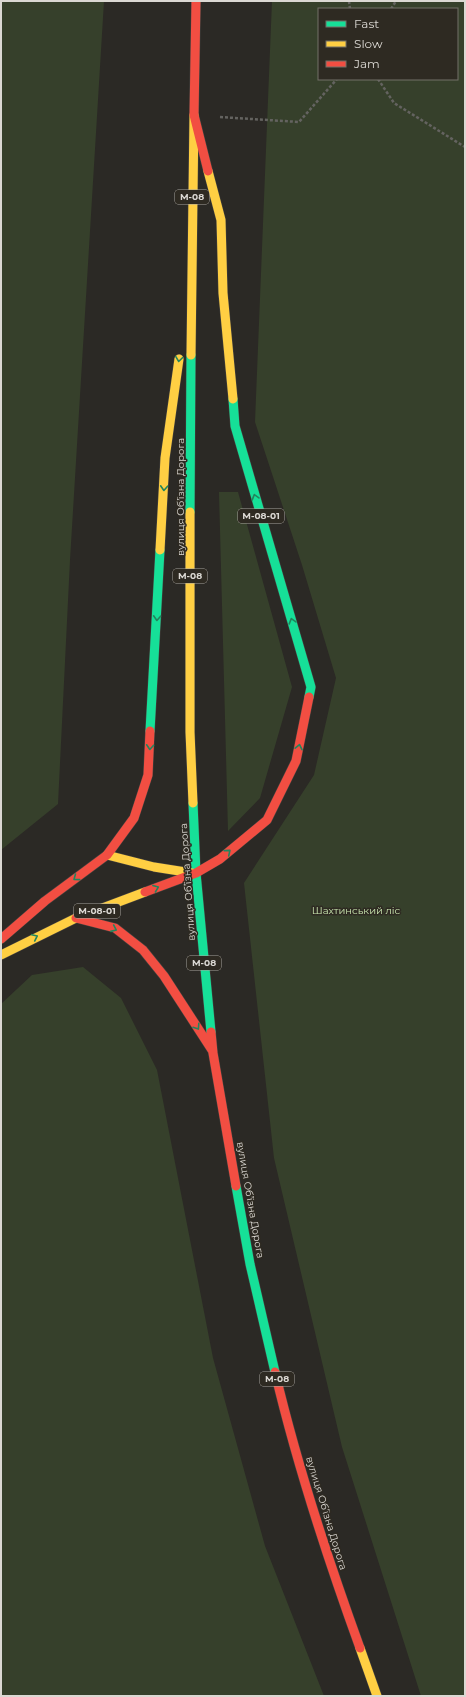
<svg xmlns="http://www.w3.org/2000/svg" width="466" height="1697" viewBox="0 0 466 1697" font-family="Montserrat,sans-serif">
<rect width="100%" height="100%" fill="#2b2925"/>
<path fill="#36402b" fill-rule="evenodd" d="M 1,1 L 104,1 L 70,560 L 58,804 L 1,850 Z
M 272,1 L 465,1 L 465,1696 L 421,1696 L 342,1447 L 274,1158 L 244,883 L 314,775 L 336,678 L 302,565 L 255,422 ZM 319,9 L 457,9 L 457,79 L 319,79 Z
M 219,492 L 238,492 L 292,687 L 260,798 L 228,831 Z
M 83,967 L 121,998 L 157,1070 L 213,1358 L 265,1546 L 324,1696 L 1,1696 L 1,1004 L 32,975 Z"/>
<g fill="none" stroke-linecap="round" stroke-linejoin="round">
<g stroke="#484542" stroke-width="10">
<path id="fast" d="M 233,399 L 235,426 L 311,687 L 309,697
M 190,512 L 191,355
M 150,731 L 160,550
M 193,803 L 196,873 L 211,1032
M 236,1186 L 250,1264 L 275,1372"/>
</g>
<g stroke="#484542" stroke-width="10">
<path id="slow" d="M 208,171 L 221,220 L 223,293 L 233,399
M 191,355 L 194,115
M 190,512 L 190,732 L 193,803
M 160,550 L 165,458 L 179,359
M 107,855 L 154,867 L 192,873
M 1,955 L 76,918 L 145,892
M 360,1648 L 377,1696"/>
</g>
<g stroke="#484542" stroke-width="10">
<path id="jam" d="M 196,1 L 194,115 L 208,171
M 145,892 L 196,873 L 220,859 L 267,820 L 296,761 L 309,697
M 76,918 L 115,928 L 143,950 L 164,976 L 212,1050
M 1,939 L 45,901 L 107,855 L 134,818 L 148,775 L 150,731
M 211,1032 L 213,1053 L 236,1186
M 275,1372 C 297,1465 327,1557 360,1648"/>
</g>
<path stroke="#646360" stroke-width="2.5" stroke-dasharray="3 2" stroke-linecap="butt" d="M 349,1 L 350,9
M 391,9 L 396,1
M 378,79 L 394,103 L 465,147
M 220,117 L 299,122 L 337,79"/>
<use href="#fast" stroke="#16e098" stroke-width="9"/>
<use href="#slow" stroke="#ffcf43" stroke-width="9"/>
<use href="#jam" stroke="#f24e42" stroke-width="9"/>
</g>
<defs><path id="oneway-chevron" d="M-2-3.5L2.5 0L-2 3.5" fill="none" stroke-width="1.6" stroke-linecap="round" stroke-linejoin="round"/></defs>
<g stroke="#22855d">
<use href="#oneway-chevron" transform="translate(179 359) rotate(98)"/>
<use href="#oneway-chevron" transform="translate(164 488) rotate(93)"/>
<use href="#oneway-chevron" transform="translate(255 497) rotate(-106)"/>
<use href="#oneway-chevron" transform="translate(157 618) rotate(93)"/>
<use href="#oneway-chevron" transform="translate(292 621) rotate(-106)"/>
<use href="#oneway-chevron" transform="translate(150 747) rotate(94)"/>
<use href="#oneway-chevron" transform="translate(299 747) rotate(-78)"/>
<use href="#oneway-chevron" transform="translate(228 852) rotate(-40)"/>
<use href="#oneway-chevron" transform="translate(76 878) rotate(143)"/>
<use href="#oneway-chevron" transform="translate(156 888) rotate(-21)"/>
<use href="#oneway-chevron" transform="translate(114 929) rotate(24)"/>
<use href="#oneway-chevron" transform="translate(35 937) rotate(-25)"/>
<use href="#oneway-chevron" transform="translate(197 1027) rotate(57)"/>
</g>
<g text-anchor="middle" stroke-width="3" stroke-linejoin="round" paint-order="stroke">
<g fill="#2e2a22" stroke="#a7a49e" stroke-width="1">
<rect x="175" y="190" width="34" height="14" rx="3"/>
<rect x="238" y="509" width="46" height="14" rx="3"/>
<rect x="173" y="569" width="34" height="14" rx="3"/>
<rect x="74" y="904" width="46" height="14" rx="3"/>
<rect x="187" y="956" width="34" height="14" rx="3"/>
<rect x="260" y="1372" width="34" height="14" rx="3"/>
</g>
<g font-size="9" font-weight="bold" fill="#dbd8d3">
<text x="192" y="200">М-08</text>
<text x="261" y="519">М-08-01</text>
<text x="190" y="579">М-08</text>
<text x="97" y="914">М-08-01</text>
<text x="204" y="966">М-08</text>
<text x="277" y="1382">М-08</text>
</g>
<g font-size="10" fill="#dbd8d3" stroke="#2e2a22">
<text transform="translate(180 497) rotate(-90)" y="4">вулиця Обʼїзна Дорога</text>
<text transform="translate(187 882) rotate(-94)" y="4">вулиця Обʼїзна Дорога</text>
<text transform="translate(251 1200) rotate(80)" y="4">вулиця Обʼїзна Дорога</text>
<text transform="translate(327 1513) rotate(73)" y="4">вулиця Обʼїзна Дорога</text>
</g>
<g font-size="10" fill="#cbe9b1" stroke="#2e2a22">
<text x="356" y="914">Шахтинський ліс</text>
</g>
</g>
<rect width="466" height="1697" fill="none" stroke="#dbd8d3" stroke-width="4"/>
<rect x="318" y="8" width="140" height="72" fill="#2e2a22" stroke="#737069"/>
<rect x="326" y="21" width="20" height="6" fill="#16e098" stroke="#737069"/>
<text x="354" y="28" font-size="12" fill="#dbd8d3">Fast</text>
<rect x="326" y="41" width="20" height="6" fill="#ffcf43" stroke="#737069"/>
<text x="354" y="48" font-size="12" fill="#dbd8d3">Slow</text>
<rect x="326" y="61" width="20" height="6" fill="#f24e42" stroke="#737069"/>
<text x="354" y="68" font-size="12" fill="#dbd8d3">Jam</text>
</svg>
